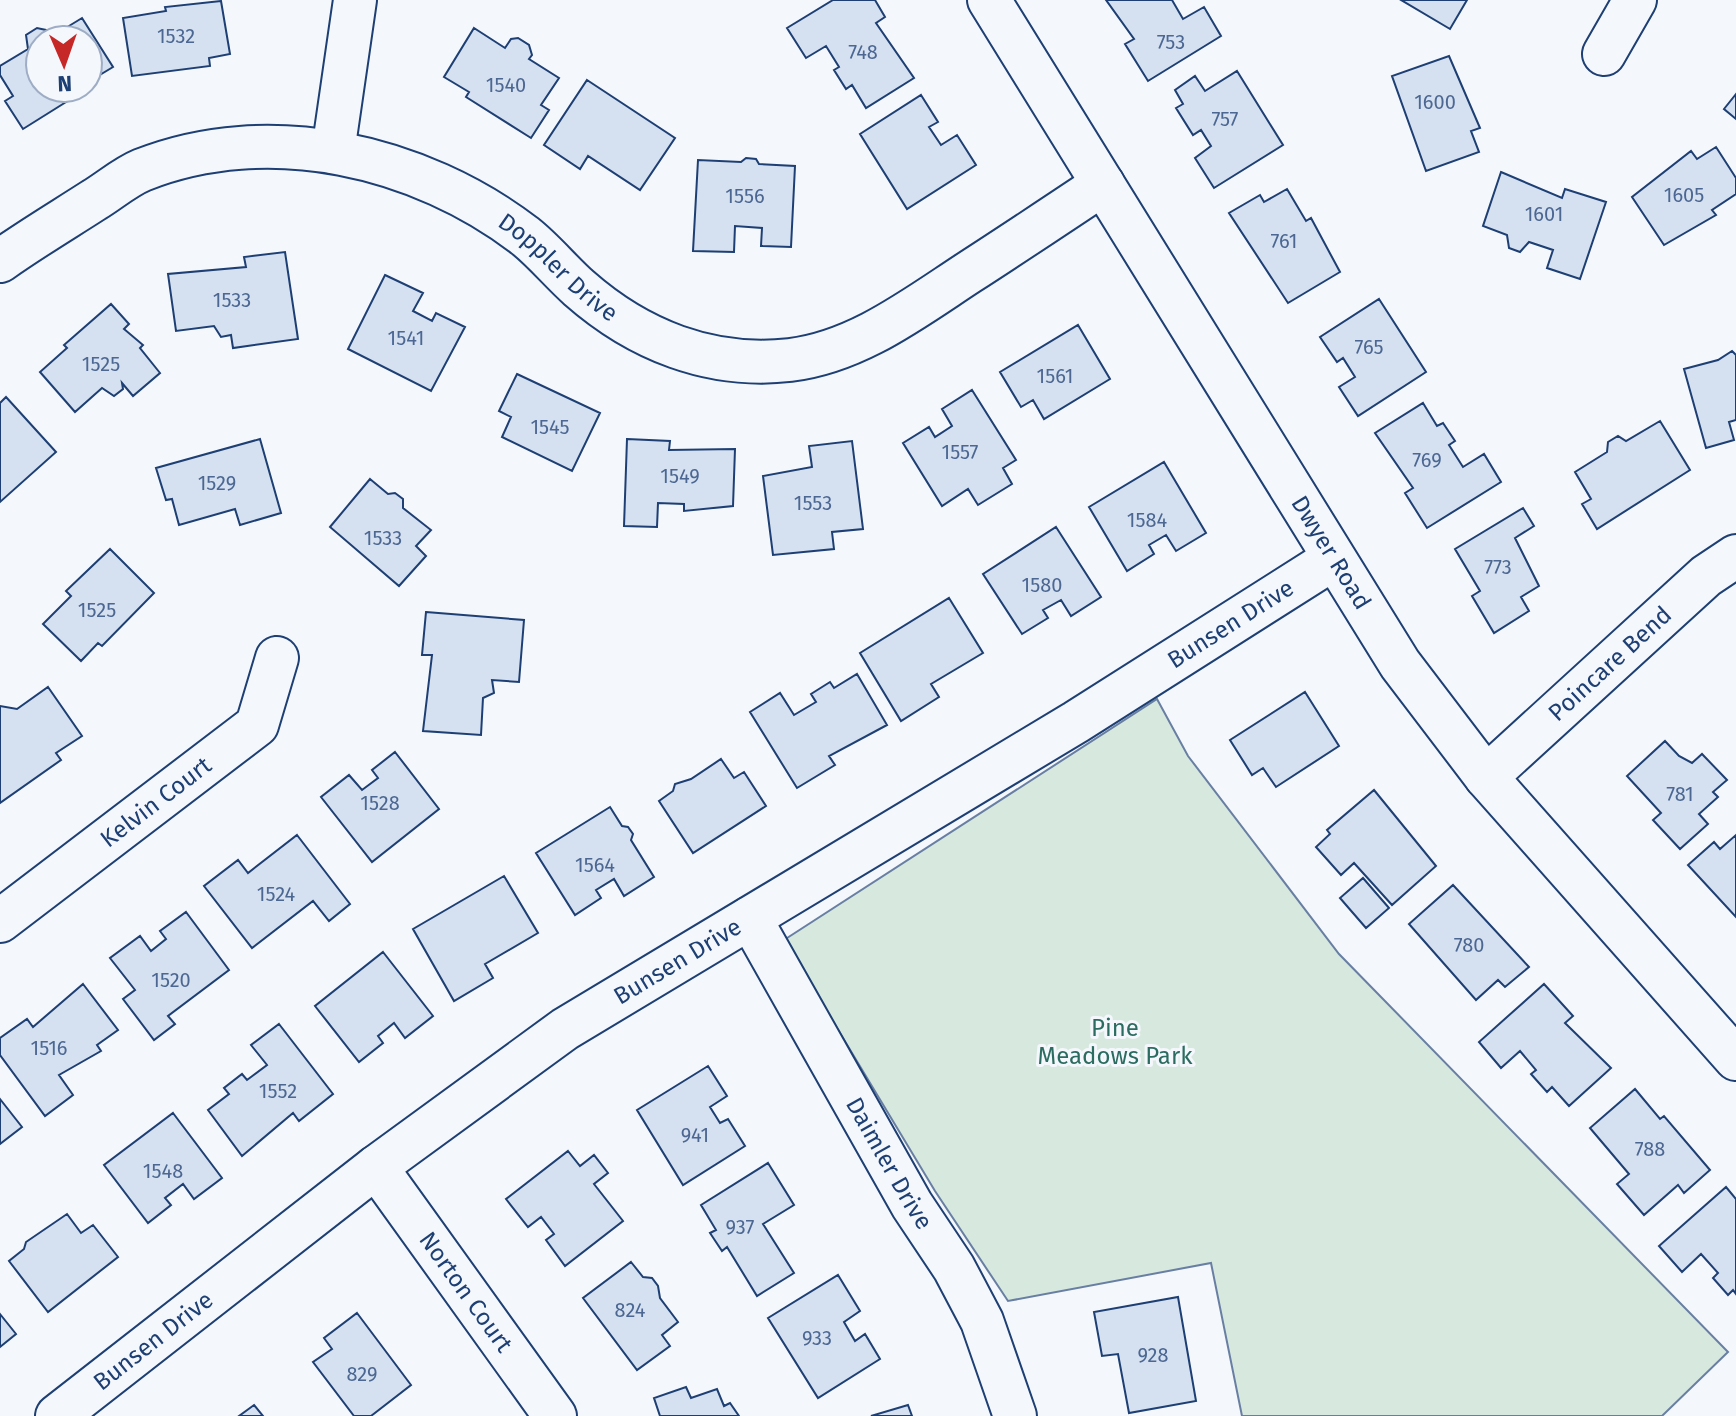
<svg xmlns="http://www.w3.org/2000/svg" width="1736" height="1416" viewBox="0 0 1736 1416" font-family="'Fira Sans',sans-serif">
<rect width="100%" height="100%" fill="#f4f7fb"/>
<path fill="#d7e8df" stroke="#687fa3" stroke-width="2" d="M 1157,699 L 1188,756 L 1339,954 L 1728,1352 L 1662,1416 L 1242,1416 L 1211,1263 L 1008,1301 L 935,1191 L 784,940 Z"/>
<path fill="#d5e0f0" stroke="#1d3f73" stroke-width="2" d="M 833,0 L 875,0 L 885,17 L 876,23 L 914,78 L 866,108 L 852,85 L 846,89 L 834,70 L 839,67 L 826,46 L 806,58 L 787,28 Z
M 1106,0 L 1172,0 L 1183,19 L 1204,7 L 1221,36 L 1148,81 L 1125,44 L 1134,39 Z
M 1401,0 L 1467,0 L 1450,29 Z
M 221,1 L 230,54 L 209,58 L 210,66 L 132,76 L 123,18 L 166,11 L 165,7 Z
M 82,18 L 113,67 L 88,82 L 88,40 L 40,40 L 40,88 L 79,88 L 82,92 L 23,129 L 5,101 L 13,96 L 0,75 L 0,66 L 28,49 L 26,35 L 37,28 L 46,30 L 51,37 Z
M 474,28 L 505,48 L 511,39 L 518,38 L 529,45 L 532,55 L 529,59 L 559,78 L 541,105 L 549,110 L 531,138 L 466,97 L 469,92 L 444,77 Z
M 1449,56 L 1480,128 L 1471,131 L 1479,152 L 1426,171 L 1392,76 Z
M 1237,71 L 1283,145 L 1214,188 L 1195,158 L 1211,146 L 1201,130 L 1193,135 L 1176,108 L 1183,104 L 1175,90 L 1195,76 L 1205,91 Z
M 587,80 L 675,138 L 640,190 L 588,156 L 580,169 L 544,145 Z
M 1736,94 L 1736,119 L 1724,109 Z
M 921,95 L 938,122 L 929,127 L 941,145 L 957,135 L 976,165 L 907,209 L 860,134 Z
M 1716,147 L 1736,178 L 1736,194 L 1712,210 L 1716,215 L 1664,245 L 1632,197 L 1691,151 L 1697,159 Z
M 746,158 L 756,159 L 759,164 L 795,166 L 791,247 L 761,246 L 762,228 L 735,226 L 734,252 L 693,251 L 698,160 L 741,162 Z
M 1501,172 L 1562,198 L 1565,189 L 1606,202 L 1580,279 L 1547,268 L 1553,250 L 1529,242 L 1520,252 L 1509,248 L 1507,235 L 1483,226 Z
M 1287,189 L 1306,221 L 1311,218 L 1340,272 L 1288,303 L 1229,213 L 1260,195 L 1264,202 Z
M 285,252 L 298,339 L 233,348 L 231,335 L 221,337 L 214,326 L 176,331 L 168,274 L 246,267 L 244,257 Z
M 385,275 L 423,293 L 413,311 L 432,321 L 436,313 L 465,327 L 431,391 L 348,349 Z
M 1379,299 L 1426,372 L 1358,416 L 1339,387 L 1355,377 L 1343,358 L 1337,362 L 1320,337 Z
M 111,304 L 129,324 L 124,329 L 143,345 L 140,348 L 160,373 L 133,396 L 122,383 L 123,389 L 114,396 L 102,388 L 75,412 L 40,372 L 67,348 L 64,345 Z
M 1078,325 L 1110,379 L 1044,419 L 1033,400 L 1021,407 L 1000,372 Z
M 1732,351 L 1736,355 L 1736,420 L 1729,422 L 1734,440 L 1706,448 L 1684,369 L 1718,360 Z
M 517,374 L 600,413 L 572,471 L 502,437 L 511,417 L 499,411 Z
M 972,390 L 1016,460 L 1003,468 L 1012,484 L 978,505 L 968,489 L 942,506 L 903,443 L 929,427 L 935,437 L 952,426 L 942,409 Z
M 6,397 L 56,452 L 0,502 L 0,403 Z
M 1423,403 L 1437,426 L 1443,423 L 1455,441 L 1449,445 L 1463,467 L 1484,454 L 1501,482 L 1427,528 L 1405,493 L 1413,488 L 1375,433 Z
M 1660,421 L 1690,470 L 1597,529 L 1582,504 L 1591,499 L 1575,472 L 1607,452 L 1608,442 L 1618,436 L 1626,441 Z
M 260,439 L 281,513 L 240,525 L 235,509 L 179,525 L 172,499 L 166,500 L 156,468 Z
M 627,439 L 670,441 L 669,450 L 735,449 L 733,506 L 684,511 L 684,504 L 658,503 L 657,527 L 624,526 Z
M 852,441 L 863,529 L 832,532 L 834,549 L 773,555 L 763,476 L 812,467 L 809,446 Z
M 1164,462 L 1206,533 L 1176,551 L 1166,535 L 1149,545 L 1154,554 L 1127,571 L 1089,507 Z
M 370,479 L 388,494 L 395,493 L 403,499 L 403,508 L 431,530 L 416,546 L 426,556 L 399,586 L 330,527 Z
M 1523,508 L 1534,526 L 1515,538 L 1539,586 L 1521,597 L 1529,611 L 1494,633 L 1472,596 L 1480,591 L 1455,549 Z
M 1056,527 L 1101,597 L 1071,616 L 1061,600 L 1043,610 L 1048,618 L 1022,634 L 983,574 Z
M 110,549 L 154,593 L 102,646 L 98,643 L 81,661 L 43,624 L 71,596 L 66,591 Z
M 949,598 L 983,653 L 931,684 L 939,697 L 901,721 L 860,653 Z
M 426,612 L 524,620 L 519,682 L 492,680 L 494,693 L 483,698 L 481,735 L 423,731 L 432,655 L 422,655 Z
M 857,674 L 887,725 L 829,756 L 835,765 L 797,788 L 750,712 L 780,693 L 794,715 L 816,702 L 811,694 L 830,682 L 834,688 Z
M 48,687 L 82,736 L 56,753 L 61,760 L 0,803 L 0,706 L 17,709 Z
M 1305,692 L 1339,746 L 1276,787 L 1263,768 L 1252,775 L 1230,740 Z
M 1665,741 L 1679,756 L 1692,763 L 1702,754 L 1727,780 L 1713,792 L 1718,797 L 1699,814 L 1708,824 L 1680,849 L 1653,820 L 1661,813 L 1627,776 Z
M 395,752 L 439,809 L 372,862 L 321,797 L 349,775 L 362,790 L 378,778 L 372,770 Z
M 721,759 L 734,778 L 744,772 L 766,806 L 693,853 L 659,801 L 673,791 L 675,784 L 691,779 Z
M 1374,790 L 1436,866 L 1392,905 L 1354,863 L 1341,875 L 1316,847 L 1330,834 L 1327,830 Z
M 610,807 L 622,826 L 628,827 L 633,834 L 631,840 L 654,877 L 624,896 L 614,879 L 596,890 L 601,898 L 575,915 L 536,853 Z
M 297,835 L 350,904 L 329,921 L 313,901 L 252,948 L 204,886 L 238,860 L 248,873 Z
M 1736,835 L 1736,917 L 1688,865 L 1714,842 L 1720,849 Z
M 504,876 L 538,933 L 485,964 L 493,978 L 454,1001 L 413,929 Z
M 1363,878 L 1389,908 L 1366,928 L 1340,898 Z
M 1453,885 L 1529,967 L 1505,987 L 1498,980 L 1476,1000 L 1409,924 Z
M 186,912 L 229,970 L 168,1016 L 175,1024 L 154,1040 L 123,999 L 135,990 L 110,958 L 140,936 L 151,951 L 166,939 L 160,931 Z
M 383,952 L 433,1016 L 405,1038 L 394,1023 L 378,1036 L 383,1043 L 359,1062 L 315,1006 Z
M 83,984 L 118,1030 L 97,1045 L 101,1051 L 59,1075 L 73,1095 L 45,1116 L 0,1055 L 0,1038 L 27,1019 L 33,1027 Z
M 1544,984 L 1573,1016 L 1565,1023 L 1611,1068 L 1569,1106 L 1552,1087 L 1547,1092 L 1531,1074 L 1536,1070 L 1520,1051 L 1501,1068 L 1479,1042 Z
M 279,1024 L 333,1094 L 299,1121 L 293,1113 L 242,1156 L 208,1110 L 229,1094 L 224,1088 L 242,1074 L 247,1080 L 267,1065 L 251,1045 Z
M 708,1066 L 727,1096 L 710,1107 L 720,1123 L 728,1119 L 745,1146 L 683,1185 L 637,1110 Z
M 1635,1089 L 1660,1119 L 1664,1116 L 1710,1170 L 1684,1193 L 1678,1185 L 1644,1215 L 1617,1184 L 1629,1174 L 1590,1128 Z
M 0,1099 L 22,1127 L 0,1144 Z
M 173,1113 L 222,1178 L 194,1199 L 183,1184 L 165,1198 L 171,1205 L 148,1223 L 104,1165 Z
M 568,1151 L 580,1166 L 594,1155 L 608,1173 L 594,1184 L 623,1221 L 565,1266 L 546,1240 L 554,1234 L 541,1217 L 528,1227 L 506,1199 Z
M 768,1163 L 794,1205 L 763,1224 L 794,1273 L 757,1296 L 727,1247 L 722,1251 L 710,1233 L 716,1230 L 701,1205 Z
M 1726,1187 L 1736,1199 L 1736,1294 L 1733,1290 L 1728,1295 L 1713,1278 L 1718,1273 L 1701,1254 L 1682,1272 L 1659,1246 Z
M 67,1214 L 81,1233 L 93,1225 L 118,1257 L 48,1312 L 9,1261 L 24,1249 L 26,1242 Z
M 631,1262 L 643,1277 L 652,1278 L 658,1286 L 660,1298 L 678,1322 L 662,1335 L 670,1346 L 637,1370 L 583,1298 Z
M 838,1275 L 860,1311 L 844,1322 L 855,1341 L 865,1334 L 880,1359 L 818,1398 L 768,1318 Z
M 1178,1297 L 1196,1401 L 1129,1413 L 1118,1354 L 1102,1356 L 1094,1312 Z
M 357,1313 L 411,1385 L 371,1416 L 354,1416 L 313,1362 L 332,1349 L 324,1338 Z
M 0,1314 L 16,1334 L 0,1347 Z
M 686,1387 L 691,1398 L 717,1389 L 724,1406 L 730,1403 L 739,1416 L 660,1416 L 654,1398 Z
M 254,1405 L 263,1416 L 239,1416 Z
M 908,1405 L 912,1416 L 871,1416 Z"/>
<g fill="none" stroke-linecap="round" stroke-linejoin="round">
<g stroke="#1d3f73" stroke-width="46">
<g id="minor">
<path id="s1" d="M 989,0 L 1400,664 L 1486,777 L 1736,1059"/>
<path d="M 1604,54 L 1635,0"/>
<path d="M 333,152 L 355,0"/>
<path id="s2" d="M 0,261 C 31,239 63,220 94,200 C 109,191 125,177 142,170 C 268,120 420,155 525,236 C 544,251 560,271 579,288 C 638,340 710,369 790,360 C 857,352 913,309 968,273 C 1013,244 1058,214 1103,184"/>
<path id="s3" d="M 1486,777 L 1706,576 L 1736,556"/>
<path id="s4" d="M 750,918 L 912,1205 L 954,1268 L 982,1321 L 1015,1416"/>
<path id="s5" d="M 0,921 L 257,725 L 277,658"/>
<path id="s6" d="M 376,1167 L 555,1416"/>
<path id="s7" d="M 57,1416 L 376,1167 L 565,1029 L 1076,722 L 1333,559"/>
</g>
</g>
<use href="#minor" stroke="#f4f7fb" stroke-width="42"/>
</g>
<g text-anchor="middle" stroke-width="6" stroke-linejoin="round" paint-order="stroke">
<g font-size="20" fill="#4b6792">
<text x="176" y="43">1532</text>
<text x="1171" y="49">753</text>
<text x="863" y="59">748</text>
<text x="506" y="92">1540</text>
<text x="1435" y="109">1600</text>
<text x="1225" y="126">757</text>
<text x="1684" y="202">1605</text>
<text x="745" y="203">1556</text>
<text x="1544" y="221">1601</text>
<text x="1284" y="248">761</text>
<text x="232" y="307">1533</text>
<text x="406" y="345">1541</text>
<text x="1369" y="354">765</text>
<text x="101" y="371">1525</text>
<text x="1055" y="383">1561</text>
<text x="550" y="434">1545</text>
<text x="960" y="459">1557</text>
<text x="1427" y="467">769</text>
<text x="680" y="483">1549</text>
<text x="217" y="490">1529</text>
<text x="813" y="510">1553</text>
<text x="1147" y="527">1584</text>
<text x="383" y="545">1533</text>
<text x="1498" y="574">773</text>
<text x="1042" y="592">1580</text>
<text x="97" y="617">1525</text>
<text x="1680" y="801">781</text>
<text x="380" y="810">1528</text>
<text x="595" y="872">1564</text>
<text x="276" y="901">1524</text>
<text x="1469" y="952">780</text>
<text x="171" y="987">1520</text>
<text x="49" y="1055">1516</text>
<text x="278" y="1098">1552</text>
<text x="695" y="1142">941</text>
<text x="1650" y="1156">788</text>
<text x="163" y="1178">1548</text>
<text x="740" y="1234">937</text>
<text x="630" y="1317">824</text>
<text x="817" y="1345">933</text>
<text x="1153" y="1362">928</text>
<text x="362" y="1381">829</text>
</g>
<g font-size="24" fill="#1d3f73" stroke="#f4f7fb">
<text dy="8" stroke="none"><textPath href="#s2" startOffset="620">Doppler Drive</textPath></text>
<text dy="8" stroke="none"><textPath href="#s1" startOffset="650">Dwyer Road</textPath></text>
<text dy="8" stroke="none"><textPath href="#s7" startOffset="1418">Bunsen Drive</textPath></text>
<text dy="8" stroke="none"><textPath href="#s3" startOffset="168">Poincare Bend</textPath></text>
<text dy="8" stroke="none"><textPath href="#s5" startOffset="196">Kelvin Court</textPath></text>
<text dy="8" stroke="none"><textPath href="#s7" startOffset="770">Bunsen Drive</textPath></text>
<text dy="8" stroke="none"><textPath href="#s4" startOffset="282">Daimler Drive</textPath></text>
<text dy="8" stroke="none"><textPath href="#s6" startOffset="154">Norton Court</textPath></text>
<text dy="8" stroke="none"><textPath href="#s7" startOffset="122">Bunsen Drive</textPath></text>
</g>
<g font-size="24" fill="#2c6c60" stroke="#f4f7fb">
<text x="1115" y="1036">Pine<tspan x="1115" dy="28">Meadows Park</tspan></text>
</g>
</g>
<g transform="translate(64 64) rotate(178)"><circle r="38" fill="#f4f7fb" stroke="#9eadc5" stroke-width="2"/>
<path d="M0-6L14 30L0 20L-14 30Z" fill="#c62828"/>
<text y="-12" font-size="22" font-weight="bold" text-anchor="middle" fill="#1d3f73">N</text>
</g>
</svg>
